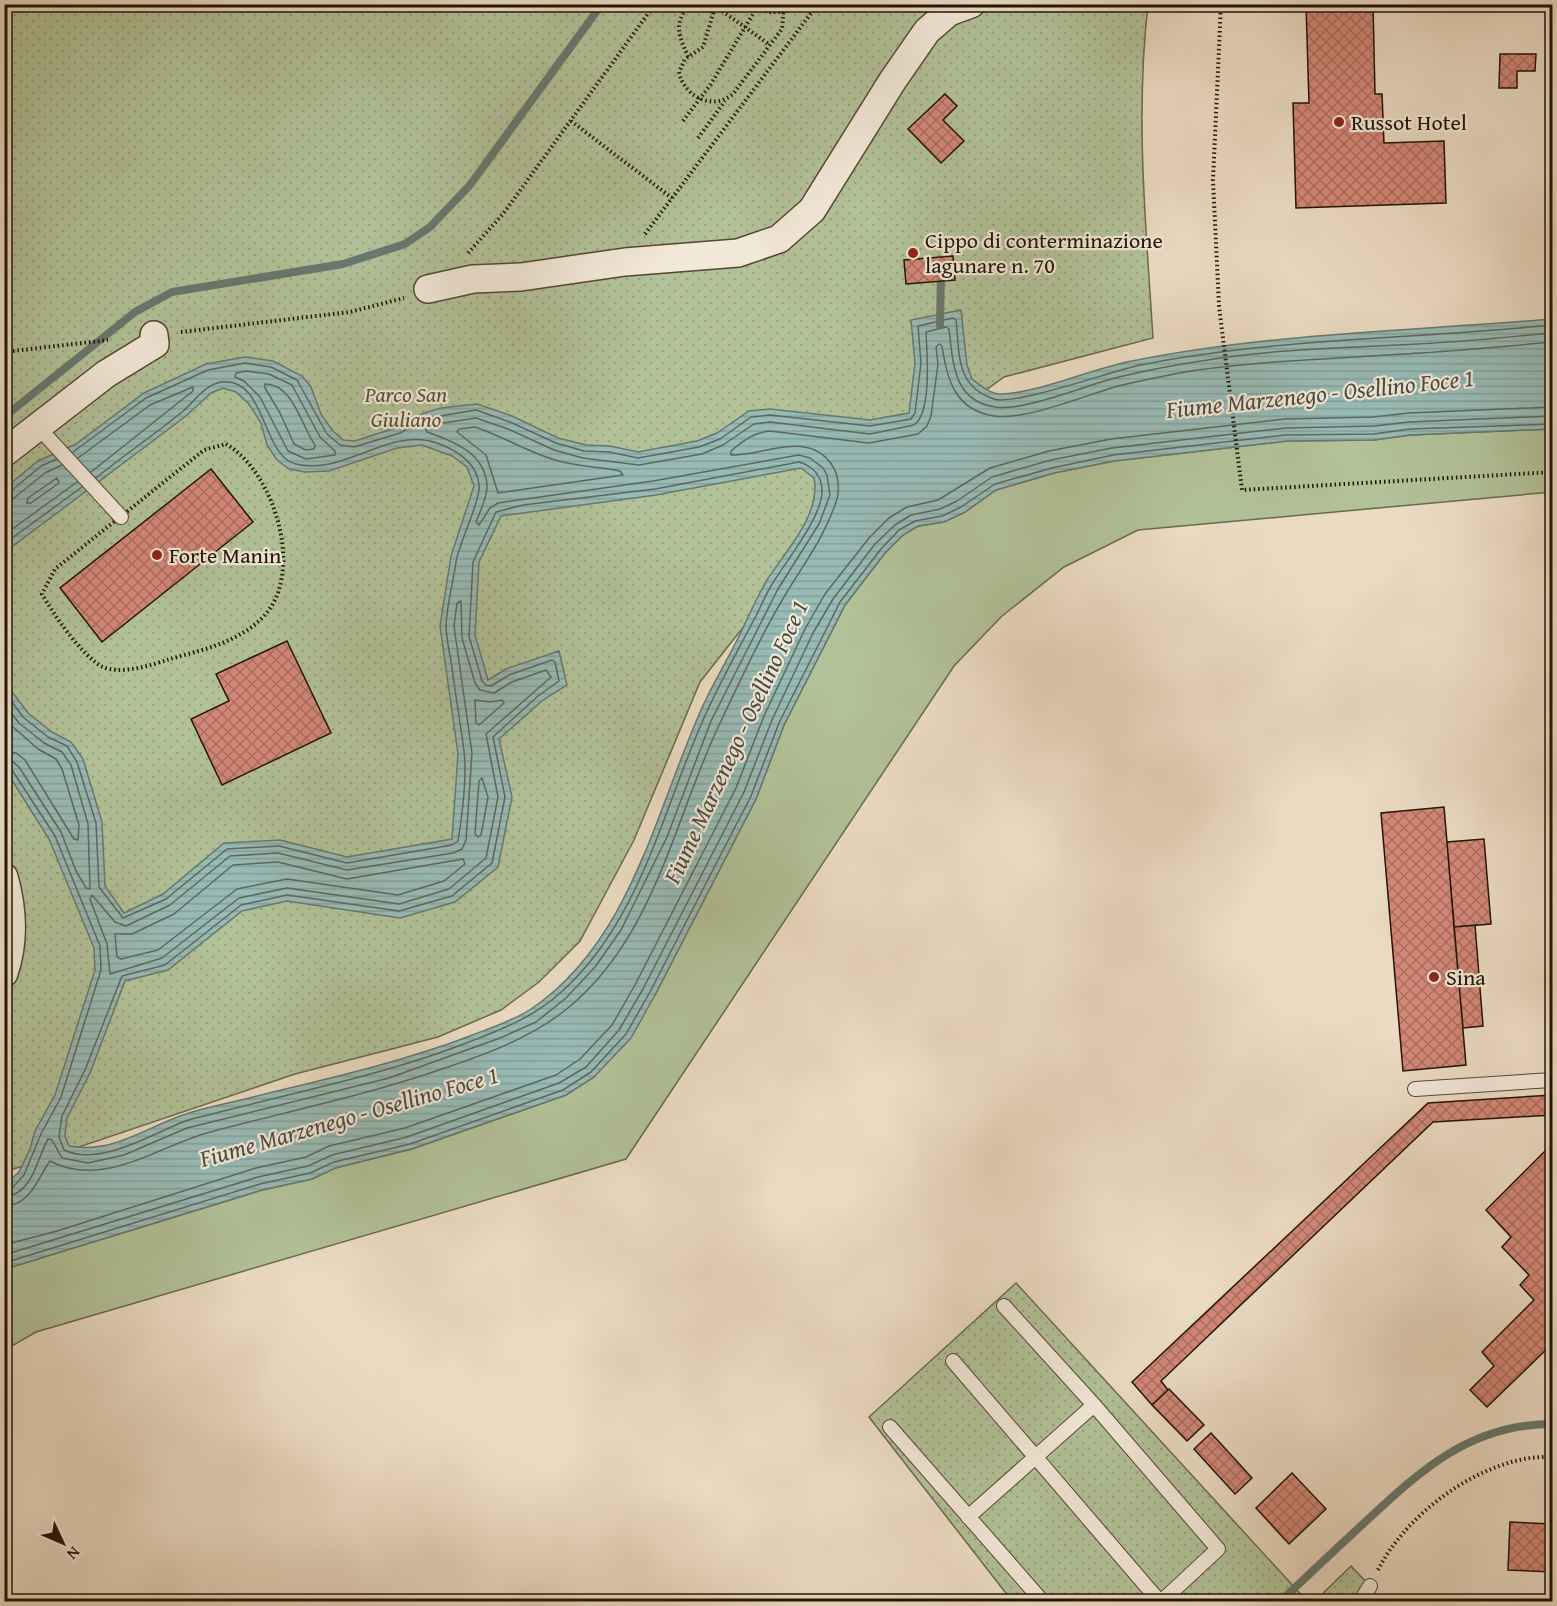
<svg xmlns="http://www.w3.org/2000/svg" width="1557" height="1606" viewBox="0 0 1557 1606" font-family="'Gentium Book Plus',serif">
<defs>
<pattern id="park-dots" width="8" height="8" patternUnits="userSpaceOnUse" patternTransform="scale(1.5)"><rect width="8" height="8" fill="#b2c198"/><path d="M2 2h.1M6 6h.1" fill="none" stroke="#99a581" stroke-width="1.8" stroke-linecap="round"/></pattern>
<pattern id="water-rules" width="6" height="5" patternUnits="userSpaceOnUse" patternTransform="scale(1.5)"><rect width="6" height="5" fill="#98bbb6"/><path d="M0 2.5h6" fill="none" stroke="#83a09b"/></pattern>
<pattern id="building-cross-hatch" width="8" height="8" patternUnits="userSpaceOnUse" patternTransform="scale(1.5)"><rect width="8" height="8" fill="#d38777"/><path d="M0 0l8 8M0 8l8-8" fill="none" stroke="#ab6d5f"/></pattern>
</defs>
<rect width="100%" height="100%" fill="#ebdbc3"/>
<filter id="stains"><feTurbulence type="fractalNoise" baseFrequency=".00333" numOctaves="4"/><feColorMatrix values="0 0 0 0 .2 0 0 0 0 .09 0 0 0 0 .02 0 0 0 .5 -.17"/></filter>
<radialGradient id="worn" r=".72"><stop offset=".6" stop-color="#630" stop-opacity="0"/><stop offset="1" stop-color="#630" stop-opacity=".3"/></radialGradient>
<path fill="#b2c198" stroke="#696a4e" stroke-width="1.5" d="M 1552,429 L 1552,492 L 1138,530 L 1064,567 L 1002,616 L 954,666 L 626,1159 L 36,1332 L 5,1350 L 5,1269 L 262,1190 L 312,1179 L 335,1168 L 412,1149 L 566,1095 L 594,1077 L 655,995 L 756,799 L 784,725 L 845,605 L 885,553 L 903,535 L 918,526 L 944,522 L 965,512 L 996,490 L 1054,473 L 1114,461 L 1287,441 L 1374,440 L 1410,435 Z"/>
<path fill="url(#park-dots)" stroke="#696a4e" stroke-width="1.5" d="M 4,5 L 1148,5 C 1135,116 1146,227 1153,338 L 1004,377 L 853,488 L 700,682 L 634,840 L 580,941 L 539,982 L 501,1010 L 438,1037 L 295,1074 L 5,1172 Z
M 1016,1283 L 1307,1601 L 1012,1601 L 869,1417 Z
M 1351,1566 L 1375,1591 L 1373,1601 L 1314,1602 Z"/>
<path fill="url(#water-rules)" stroke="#68786f" stroke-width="1.5" fill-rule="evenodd" d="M 961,310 L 967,365 L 972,379 C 980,385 990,394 1000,394 C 1036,394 1093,368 1132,361 C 1270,333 1412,331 1552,319 L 1552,429 L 1410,435 L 1374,440 L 1287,441 L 1114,461 L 1054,473 L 996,490 L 965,512 L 944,522 L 918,526 L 903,535 L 885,553 L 845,605 L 784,725 L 756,799 L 655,995 L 631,1038 L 594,1077 L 566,1095 L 411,1149 L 335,1168 L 312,1179 L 262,1190 L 5,1269 L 5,1184 L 19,1172 L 30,1149 L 35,1131 L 55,1095 L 95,970 L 94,948 L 49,839 L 5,769 L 4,681 L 28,713 L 52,732 L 71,742 L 83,759 L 102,822 L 105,886 L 124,913 L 163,894 L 224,843 L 280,840 L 347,857 L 452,839 L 458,754 L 440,626 L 451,556 L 474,486 L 467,467 L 452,456 L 422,445 L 397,448 L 329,471 L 305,472 L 289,469 L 277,460 L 267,445 L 261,423 L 249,404 L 236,392 L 223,388 L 211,393 L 186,416 L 5,552 L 5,488 L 38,461 L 76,444 L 144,393 L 206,364 L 245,357 L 273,361 L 302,376 L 311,387 L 321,414 L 332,430 L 343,440 L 355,441 L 398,427 L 424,413 L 441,408 L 477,404 L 512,416 L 558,438 L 586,445 L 610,446 L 638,452 L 697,441 L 717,433 L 749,411 L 770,409 L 870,420 L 909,413 L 915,363 L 911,320 ZM 801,468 L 814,478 C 821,515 786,550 767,580 C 755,600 746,623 735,644 C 723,668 708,692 698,717 C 654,818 628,944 531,1009 C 513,1021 490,1028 470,1036 C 399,1063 326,1079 253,1097 C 230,1103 206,1107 183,1115 C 145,1128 112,1154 69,1146 L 65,1136 L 67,1118 L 90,1073 L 125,981 L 168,970 L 242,911 L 287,901 L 400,918 L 455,902 L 498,867 L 512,797 L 499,739 L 543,700 L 567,685 L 559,651 L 506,669 L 488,680 L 475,635 L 479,562 L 501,516 L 656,495 Z"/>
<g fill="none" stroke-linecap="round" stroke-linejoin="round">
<path stroke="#5c685d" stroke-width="1.5" d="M 246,371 L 269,374 L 292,385 L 320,437 L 335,451 L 335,455 L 306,459 L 288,451 L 260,397 L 244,381 L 235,377 L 236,373 Z
M 265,384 C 293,384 301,425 315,445 L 314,449 L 306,450 L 294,444 L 280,413 L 265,388 Z
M 475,427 C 502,436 526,451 552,459 C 575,467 597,466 620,471 L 623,475 L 498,493 L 486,455 L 457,432 L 459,429 Z
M 73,452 L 146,398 L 208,370 L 245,363 L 271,367 L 297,380 L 327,434 L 340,445 L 354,447 L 400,433 L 428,418 L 476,410 L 510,422 L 556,443 L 584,451 L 609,452 L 638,458 L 699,447 L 720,439 L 751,417 L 770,415 L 870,426 L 911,419 L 915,413 L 921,363 L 918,326 L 953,318 L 956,320 C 960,354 955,386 994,399 C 1014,406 1112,371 1140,365 C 1276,338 1415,339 1552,325
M 78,458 L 150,405 L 193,387 L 193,391 L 91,472
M 799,462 C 813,466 822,476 822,491 C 822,518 785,562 771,586 C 765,596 761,606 756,616 C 738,650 719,684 704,718 C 662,811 640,924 559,994 C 532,1018 502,1029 469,1042 C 387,1074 301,1091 216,1113 C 205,1116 193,1118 183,1122 C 150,1135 99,1167 64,1150 L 59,1137 L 62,1116 L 85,1070 L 122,976 L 165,965 L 241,905 L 287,895 L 399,911 L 452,896 L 492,863 L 505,797 L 493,737 L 538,696 L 559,681 L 555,662 L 552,660 L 509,675 L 491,686 L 486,685 L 482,681 L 469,636 L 473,562 L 496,512 L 523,505 L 655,489 Z
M 57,478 L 59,483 L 31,503 L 27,503 L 28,498 Z
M 4,493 L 11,491 L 41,466 L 57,459
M 4,500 L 14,498 L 45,473 L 62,465
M 4,535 L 77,482
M 4,544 L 82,487
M 461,601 L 462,638 L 475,683 L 480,690 L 494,693 L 512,682 L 546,670 L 551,677 L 486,734 L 498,797 L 486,858 L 449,889 L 399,904 L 287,888 L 239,898 L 162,958 L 110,974 L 107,944 L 90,899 L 92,895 L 115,922 L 126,926 L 170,905 L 230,856 L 278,853 L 347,870 L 453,853 L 462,849 L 466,840 L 472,753 L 454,626 L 457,603 Z
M 4,691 L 23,717 L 48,737 L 67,746 L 77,762 L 96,823 L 99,887 L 123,918 L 166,899 L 227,849 L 279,846 L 347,863 L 452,845 L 458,841 C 462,816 467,776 464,751 C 460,721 455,691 451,661 C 449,650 446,637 446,625 C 447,604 453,583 456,562 C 459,543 481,500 479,485 C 477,462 456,450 437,443 C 389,426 345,476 296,464 C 262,457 266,377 222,382 C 205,384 194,402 182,412 C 154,435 124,455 96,478
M 475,700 L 490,702 L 502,700 L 504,703 L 479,725 L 476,723 Z
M 4,704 L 19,723 L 44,743 L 62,752 L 71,765 L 88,824 L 90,889 L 86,888 L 76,871 L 61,832 L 19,767 L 12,761 L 4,760
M 4,719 L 38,749 L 56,759 L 62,769 L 79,825 L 78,840 L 74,839 L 25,760 L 16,753 L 4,751
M 4,767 L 12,770 L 55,836 L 100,946 L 101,970 L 61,1097 L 41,1134 L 24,1175 L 13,1187 L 4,1189
M 482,778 L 488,797 L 481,835 L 478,837 L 475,834 L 479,781 Z
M 463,859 L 465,864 L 444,881 L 398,895 L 287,879 L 237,889 L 158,950 L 121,959 L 117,957 L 115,934 L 132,934 L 174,914 L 233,865 L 278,862 L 347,879 Z
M 4,1197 C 33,1195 37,1158 48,1139 L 52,1140 L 62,1158 L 88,1163 L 124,1155 L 187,1128 L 389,1078 L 500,1038 L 536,1022 L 566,998 L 595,967 L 621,930 L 667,837 L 711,721 L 778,589 L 819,524 L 830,495 L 827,475 L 823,468 L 810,458 L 799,455 L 653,481 L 498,503 L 490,508 L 479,525 L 476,522 C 480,511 488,497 487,485 C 485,453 453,441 427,432 L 426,428 L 430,425 L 476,418 L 508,429 L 554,450 L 583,458 L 639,465 L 702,454 L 723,445 L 754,424 L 770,422 L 870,434 L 914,425 C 932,413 927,353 926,332 L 946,327 L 949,329 C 953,362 953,401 995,407 C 1024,412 1088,384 1119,377 C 1144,371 1169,366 1195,362 C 1268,349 1343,348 1417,344 C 1462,342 1507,337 1552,333
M 4,1206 C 31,1205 37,1179 50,1161 C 105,1190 160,1144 214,1131 C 290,1111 367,1095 442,1069 C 487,1054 531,1038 568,1008 C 655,937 674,819 720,723 C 741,679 762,633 787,592 C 805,562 825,536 836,502 C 840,492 839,475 832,465 C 808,429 764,456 731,455 L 731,451 C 744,440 753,433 770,431 L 869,443 L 918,434 L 927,426 L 931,416 L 938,364 L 936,347 L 939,344 L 942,346 C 947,380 955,410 994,416 C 1024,421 1087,395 1118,386 C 1144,380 1172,374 1198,370 C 1272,360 1347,358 1421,353 C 1465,350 1509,346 1552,342
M 4,1245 L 57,1231 L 256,1168 L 306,1157 L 329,1146 L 405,1128 L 556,1075 L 580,1059 L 612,1025 L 635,985 L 736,788 L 764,716 L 805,629 L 825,594 L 869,538 L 889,518 L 907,507 L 938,500 L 990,468 L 1049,451 L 1111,439 L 1285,419 L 1373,417 L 1409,413 L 1552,407
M 4,1255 L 258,1177 L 308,1166 L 332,1155 L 407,1137 L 559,1083 L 586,1067 L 619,1030 L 643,989 L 744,792 L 772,720 L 813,633 L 833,599 L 875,544 L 895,525 L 911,515 L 940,509 L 957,501 L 992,477 L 1051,460 L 1112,448 L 1286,428 L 1374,426 L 1409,422 L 1552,416
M 4,1263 L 260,1184 L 310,1173 L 334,1162 L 410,1144 L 563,1090 L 591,1072 L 626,1034 L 650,992 L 751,796 L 779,723 L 840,602 L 881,549 L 899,530 L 915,521 L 942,516 L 961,507 L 995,484 L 1052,468 L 1113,455 L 1286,435 L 1374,434 L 1410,429 L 1552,424"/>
<path stroke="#68786f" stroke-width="8" d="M 940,325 L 941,272
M 4,417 L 135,312 L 172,292 L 343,264 L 405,244 L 430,227 L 470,185 L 602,4
M 1280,1602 C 1308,1575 1336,1549 1364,1523 C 1421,1470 1470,1424 1552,1424"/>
</g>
<path fill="url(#building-cross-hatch)" stroke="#201404" stroke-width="1.5" d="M 1306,4 L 1373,4 L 1375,94 L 1382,94 L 1384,143 L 1444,141 L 1446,203 L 1296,208 L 1293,103 L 1309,103 Z
M 1500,54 L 1536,54 L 1535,71 L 1517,71 L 1517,88 L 1499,88 Z
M 945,94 L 957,106 L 943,120 L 964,141 L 941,163 L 908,129 Z
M 953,256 L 955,280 L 906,284 L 904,260 Z
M 211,469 L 253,522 L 102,642 L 60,588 Z
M 287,641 L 331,733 L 222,785 L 191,719 L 229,701 L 216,674 Z
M 1549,678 L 1552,678 L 1552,712 Z
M 1444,807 L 1466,1065 L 1403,1071 L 1381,813 Z
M 1484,839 L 1491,924 L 1454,927 L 1447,842 Z
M 1475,925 L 1483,1026 L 1463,1028 L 1454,927 Z
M 1552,1095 L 1552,1115 L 1433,1122 L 1161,1381 L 1168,1390 L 1152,1405 L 1132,1382 L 1428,1103 Z
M 1548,1148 L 1552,1152 L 1552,1344 L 1487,1407 L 1470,1390 L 1494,1366 L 1482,1352 L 1534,1300 L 1520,1285 L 1529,1275 L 1502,1247 L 1511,1237 L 1486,1210 Z
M 1169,1389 L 1204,1425 L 1187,1441 L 1152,1405 Z
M 1211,1433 L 1252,1478 L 1235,1494 L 1194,1449 Z
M 1292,1473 L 1326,1509 L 1289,1544 L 1256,1508 Z
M 1510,1522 L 1552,1524 L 1552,1572 L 1508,1570 Z"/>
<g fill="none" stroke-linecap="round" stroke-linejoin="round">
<g stroke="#534634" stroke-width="16">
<path id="lane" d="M 38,427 L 121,517
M 1415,1089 L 1552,1080
M 1004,1306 L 1094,1405
M 953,1361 L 1160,1602
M 890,1427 L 1043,1602
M 968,1517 L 1094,1405 L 1218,1549 L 1161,1602
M 1360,1602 L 1370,1586"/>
</g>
<g stroke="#534634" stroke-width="30">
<path id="street" d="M 428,289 L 473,279 L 521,277 L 625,262 L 738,253 L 779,239 L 812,210 L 893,80 L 927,31 L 949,12 L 971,4
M 4,453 L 106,374 L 155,344 L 154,335
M 4,877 C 13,909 15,941 4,973"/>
</g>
<path stroke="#201404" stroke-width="4" stroke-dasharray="1.5 3" stroke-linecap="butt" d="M 716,4 L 703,47 L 685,59 L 679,72 C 684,97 713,111 733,94 L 782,29 L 784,4
M 1221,4 L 1213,180 L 1219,306 L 1242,490 L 1552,472
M 715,6 L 770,45
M 757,7 C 770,17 788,10 803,8 L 806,4
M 688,57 C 679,34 673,26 689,4
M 571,121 L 672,198
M 683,121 L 711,84 L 759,4
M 698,138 L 725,101
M 645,234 L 818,4
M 468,253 L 503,214 L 655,4
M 181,332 L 350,312 L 404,298
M 4,352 L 108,340
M 226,444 C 275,472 307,576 261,619 C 236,643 202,650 170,659 C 151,665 123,675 103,667 C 84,659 52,612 42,594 L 55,569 L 204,450 Z
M 1378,1570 C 1407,1512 1486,1454 1552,1457"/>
<use href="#lane" stroke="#f2e8d8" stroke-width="14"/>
<use href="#street" stroke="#f2e8d8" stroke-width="27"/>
</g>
<g fill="#8f2418" stroke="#f2e8d8" stroke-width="2">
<circle cx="1339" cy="122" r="6"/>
<circle cx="913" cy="253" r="6"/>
<circle cx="157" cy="555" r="6"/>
<circle cx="1434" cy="977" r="6"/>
</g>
<g text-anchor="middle" stroke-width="4.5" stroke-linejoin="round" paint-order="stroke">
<g font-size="22" fill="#201404" stroke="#f2e8d8" text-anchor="start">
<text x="1351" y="130">Russot Hotel</text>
<text x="925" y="248">Cippo di conterminazione<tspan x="925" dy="25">lagunare n. 70</tspan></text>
<text x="169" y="563">Forte Manin</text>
<text x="1446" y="985">Sina</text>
</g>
<g font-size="22" font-style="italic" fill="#535138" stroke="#f2e8d8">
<text x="406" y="402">Parco San<tspan x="406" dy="25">Giuliano</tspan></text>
</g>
<g font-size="24" font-style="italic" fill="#4a4e42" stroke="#f2e8d8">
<text transform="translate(1320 394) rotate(-6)" y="8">Fiume Marzenego - Osellino Foce 1</text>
<text transform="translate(736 742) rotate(-65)" y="8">Fiume Marzenego - Osellino Foce 1</text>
<text transform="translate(349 1117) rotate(-16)" y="8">Fiume Marzenego - Osellino Foce 1</text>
</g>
</g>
<rect width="1557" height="1606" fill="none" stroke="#ebdbc3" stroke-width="24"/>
<rect x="6" y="6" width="1545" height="1594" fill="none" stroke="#201404" stroke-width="3"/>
<rect x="12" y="12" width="1533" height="1582" fill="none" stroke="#201404" stroke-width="1.5"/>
<g transform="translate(63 1543) rotate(134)" stroke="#f2e8d8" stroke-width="4.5" paint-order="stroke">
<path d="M0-4.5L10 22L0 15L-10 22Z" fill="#201404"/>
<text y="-9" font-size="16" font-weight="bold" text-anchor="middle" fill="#201404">N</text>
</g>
<rect width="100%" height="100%" filter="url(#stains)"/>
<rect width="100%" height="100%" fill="url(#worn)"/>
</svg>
